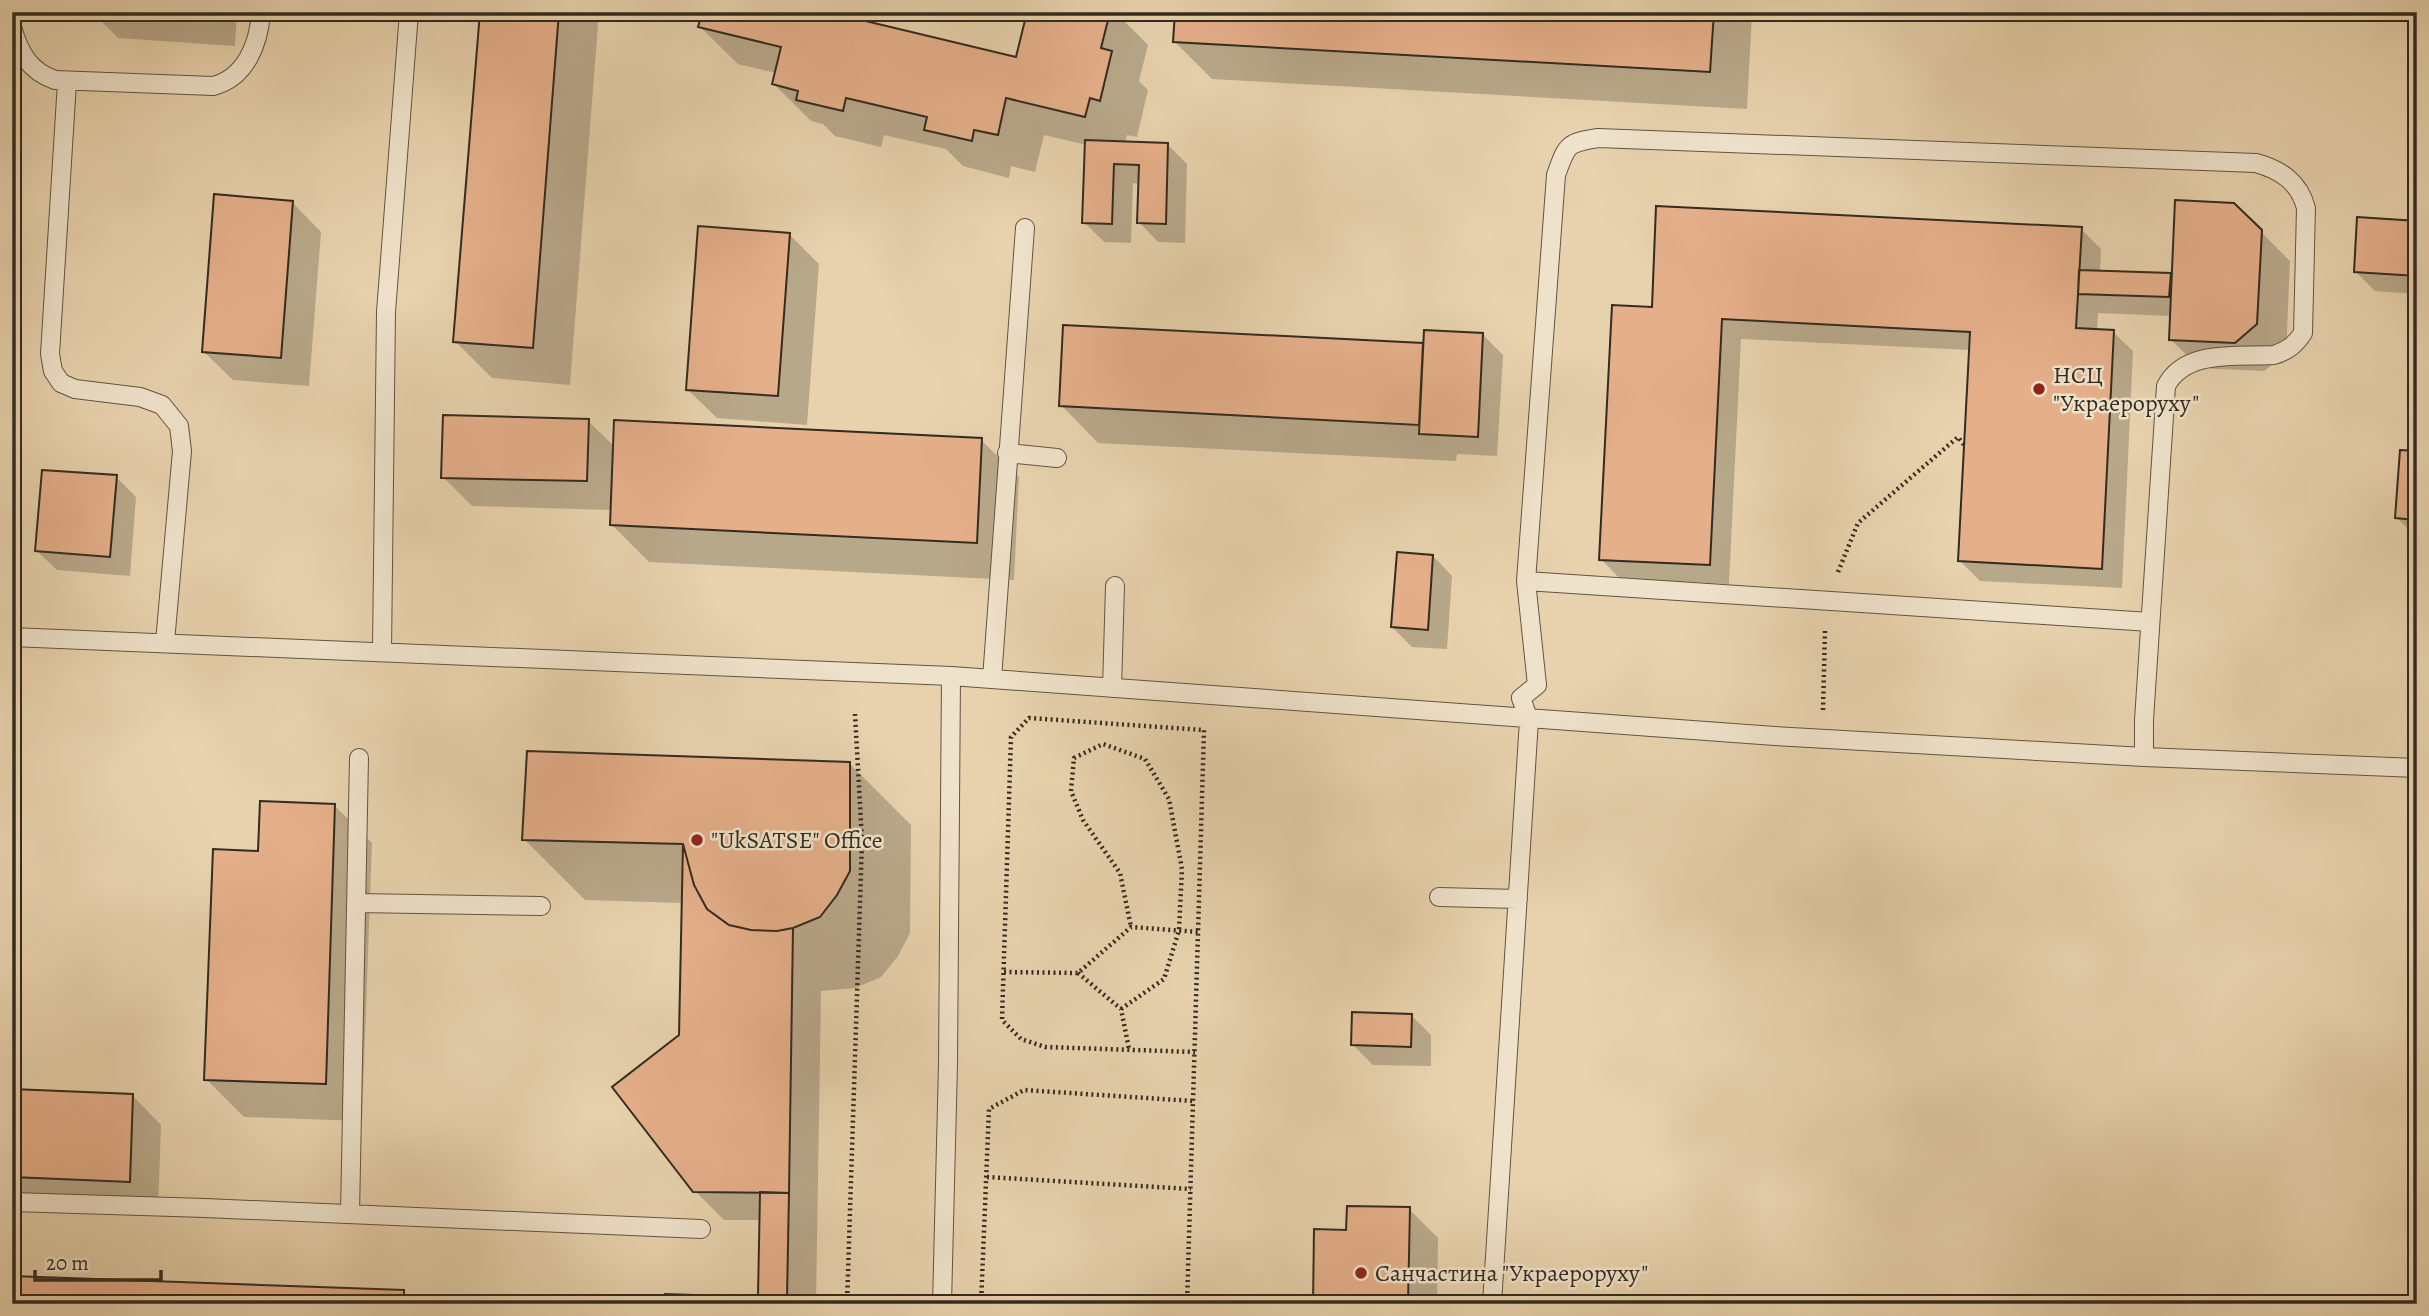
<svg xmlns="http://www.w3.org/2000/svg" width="2429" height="1316" viewBox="0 0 2429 1316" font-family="Alegreya,serif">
<rect width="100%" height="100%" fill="#e7d2ad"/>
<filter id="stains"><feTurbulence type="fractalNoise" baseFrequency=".00286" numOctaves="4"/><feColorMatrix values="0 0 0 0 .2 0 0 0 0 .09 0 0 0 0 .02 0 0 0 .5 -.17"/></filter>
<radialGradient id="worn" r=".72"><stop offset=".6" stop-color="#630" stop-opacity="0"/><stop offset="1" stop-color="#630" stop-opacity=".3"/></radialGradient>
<path fill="#0003" d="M 92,12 L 237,12 L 235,46 L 118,38 Z
M 481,12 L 599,12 L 570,385 L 492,378 L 455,341 Z
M 704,12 L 836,12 L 835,16 L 1018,59 L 1028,12 L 1115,12 L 1148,45 L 1139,81 L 1148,90 L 1137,137 L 1127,135 L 1125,143 L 1168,145 L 1187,164 L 1185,243 L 1158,242 L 1139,222 L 1140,184 L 1133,183 L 1131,243 L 1104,242 L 1084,222 L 1087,145 L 1044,135 L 1035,172 L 1011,166 L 1009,178 L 963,166 L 946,149 L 884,135 L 881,147 L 835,136 L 823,124 L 811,121 L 774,84 L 776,73 L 738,64 L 700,27 Z
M 1176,12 L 1752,12 L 1747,109 L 1212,79 L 1175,42 Z
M 292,202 L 321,232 L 309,386 L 233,380 L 203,351 Z
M 2233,204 L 2290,261 L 2286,354 L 2264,371 L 2200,368 L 2170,339 L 2172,316 L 2098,313 L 2097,331 L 2113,332 L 2133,351 L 2122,588 L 1980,581 L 1960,561 L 1970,350 L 1741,339 L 1729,584 L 1620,579 L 1601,559 L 1653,308 L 2081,229 L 2101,249 L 2100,272 L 2170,274 L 2173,278 Z
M 2417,223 L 2417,294 L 2375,291 L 2355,271 Z
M 789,234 L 819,264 L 807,425 L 717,418 L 687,389 Z
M 1483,335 L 1503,355 L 1497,456 L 1457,454 L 1456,461 L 1098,443 L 1061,405 L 1422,345 L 1425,347 Z
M 588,421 L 615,447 L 981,440 L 1019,477 L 1014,580 L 649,562 L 611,524 L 612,510 L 472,506 L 443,477 Z
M 2417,453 L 2417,538 L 2397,518 Z
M 116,477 L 136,497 L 130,576 L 57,570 L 37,551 Z
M 1433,556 L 1452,576 L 1447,649 L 1412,647 L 1392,627 Z
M 850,764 L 911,825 L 910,933 L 898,956 L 881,977 L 855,988 L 821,991 L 816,1304 L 666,1304 L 763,1299 L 760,1295 L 761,1220 L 724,1220 L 695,1191 L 680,1036 L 684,903 L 585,900 L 524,839 Z
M 335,806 L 372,843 L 362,1121 L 244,1117 L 206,1079 L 260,853 Z
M 1411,1015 L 1431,1035 L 1431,1066 L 1373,1065 L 1353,1045 Z
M 12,1091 L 132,1095 L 161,1125 L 158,1210 L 12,1205 Z
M 1409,1209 L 1438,1238 L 1437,1304 L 1315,1304 L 1348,1232 Z
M 403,1292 L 415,1304 L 12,1304 Z"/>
<path fill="#e5af8a" stroke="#332b20" stroke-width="2" d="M 127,12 L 206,12 L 206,17 Z
M 480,12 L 559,12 L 533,348 L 453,342 Z
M 702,12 L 828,12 L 1016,57 L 1027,12 L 1110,12 L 1101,48 L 1112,51 L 1100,101 L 1090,98 L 1085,117 L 1006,98 L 998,135 L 974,130 L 972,141 L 924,130 L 927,117 L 846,98 L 843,111 L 796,100 L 798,91 L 772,84 L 781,47 L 698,27 Z
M 1175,12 L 1714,12 L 1710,72 L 1173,42 Z
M 1085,140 L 1168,143 L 1166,224 L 1137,223 L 1139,165 L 1114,164 L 1112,224 L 1082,223 Z
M 214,194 L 293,201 L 281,358 L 202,352 Z
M 2175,200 L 2234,203 L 2262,230 L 2257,324 L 2235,343 L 2169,340 Z
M 1656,206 L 2082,227 L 2076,328 L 2114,330 L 2102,569 L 1958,561 L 1970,332 L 1722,319 L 1710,565 L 1599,560 L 1612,305 L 1652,307 Z
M 2357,217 L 2417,221 L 2417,276 L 2354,272 Z
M 698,226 L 790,233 L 778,396 L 686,390 Z
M 2079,270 L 2171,273 L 2169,297 L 2078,294 Z
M 1063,325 L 1423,343 L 1419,425 L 1059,406 Z
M 1424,330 L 1483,333 L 1478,437 L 1419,434 Z
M 443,415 L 589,419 L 587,481 L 441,478 Z
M 614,420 L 982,438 L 977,543 L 610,525 Z
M 2400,450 L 2417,451 L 2417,520 L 2395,518 Z
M 42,470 L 117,475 L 110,557 L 35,551 Z
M 1397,552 L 1433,555 L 1428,630 L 1391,627 Z
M 527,751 L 850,762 L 850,871 L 837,895 L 820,917 L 793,928 L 777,931 L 751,930 L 729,925 L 707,909 L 694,885 L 683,844 L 522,840 Z
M 260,801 L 335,804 L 326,1084 L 204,1080 L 213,849 L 258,851 Z
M 683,844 L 694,885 L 707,909 L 729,925 L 751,930 L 777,931 L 793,928 L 789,1193 L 693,1192 L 612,1087 L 679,1035 Z
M 1352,1012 L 1412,1014 L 1411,1047 L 1351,1045 Z
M 12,1089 L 133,1094 L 130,1182 L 12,1177 Z
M 760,1192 L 789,1193 L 787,1298 L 758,1296 Z
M 1347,1206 L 1410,1207 L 1408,1304 L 1313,1304 L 1314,1229 L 1346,1230 Z
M 12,1276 L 404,1290 L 404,1304 L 12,1304 Z
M 665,1294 L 787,1298 L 787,1304 L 665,1304 Z"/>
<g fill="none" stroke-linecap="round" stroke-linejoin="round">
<g stroke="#605543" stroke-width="20">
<path id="lane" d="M 12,27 C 19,52 29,71 55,80 L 213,86 C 246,78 259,43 261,12
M 67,82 L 50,354 L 53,371 L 61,383 L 75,389 L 140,397 L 162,405 L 179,426 L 182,451 L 165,642
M 1007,453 L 1057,458
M 1526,581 L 2150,622
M 12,637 L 951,676 L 1775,736 L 2144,757 L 2417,768
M 382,651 L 386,312 L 409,12
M 992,679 L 1025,228
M 1112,688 L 1115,586
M 1439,897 L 1518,899
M 356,903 L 541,906
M 12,1202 L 205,1208 L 701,1229
M 350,1214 L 359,758
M 942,1304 L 948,1064 L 951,676
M 1492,1304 L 1529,720 L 1521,698 L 1537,685 L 1526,581 L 1556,175 C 1567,145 1566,143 1598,138 L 2256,163 C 2281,170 2299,182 2306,208 L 2303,333 C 2295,345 2287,351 2274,355 C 2237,357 2185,349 2166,386 L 2144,720 L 2144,757"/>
</g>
<path stroke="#332b20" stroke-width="4.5" stroke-dasharray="2 3.5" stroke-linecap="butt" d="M 1838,572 L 1858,523 L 1958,437 L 1964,445
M 1823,710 L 1825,631
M 850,841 L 862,841
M 1004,972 L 1078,973 L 1131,927 L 1199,932
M 1078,973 L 1121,1009 L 1129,1049
M 1121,1009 L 1164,979 L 1179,930 L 1182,869 L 1169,799 L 1145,759 L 1103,744 L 1074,758 L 1071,791 L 1083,820 L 1120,873 L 1131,927
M 987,1177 L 1191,1189
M 847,1304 L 862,841 L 855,714
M 981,1304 L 989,1109 L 1024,1090 L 1193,1101
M 1187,1304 L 1204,730 L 1029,718 L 1011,737 L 1002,1020 L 1021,1039 L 1045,1047 L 1195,1052"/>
<use href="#lane" stroke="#efe2ca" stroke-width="18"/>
</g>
<g fill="#8f2418" stroke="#efe2ca" stroke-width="2.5">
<circle cx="2039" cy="389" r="7"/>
<circle cx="697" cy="840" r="7"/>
<circle cx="1361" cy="1273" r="7"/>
</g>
<g text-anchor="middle" stroke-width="5" stroke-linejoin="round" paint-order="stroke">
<g font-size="24" fill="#332b20" stroke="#efe2ca" text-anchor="start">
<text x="2053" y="383">НСЦ<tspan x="2053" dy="28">"Украероруху"</tspan></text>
<text x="711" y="848">"UkSATSE" Office</text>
<text x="1375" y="1281">Санчастина "Украероруху"</text>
</g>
</g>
<rect width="2429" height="1316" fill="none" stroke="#e7d2ad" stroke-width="42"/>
<rect x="14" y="14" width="2401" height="1288" fill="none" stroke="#332b20" stroke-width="3.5"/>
<rect x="21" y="21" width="2387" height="1274" fill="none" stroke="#332b20" stroke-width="2"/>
<path d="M35 1270v10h126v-10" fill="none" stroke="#332b20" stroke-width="3.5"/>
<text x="46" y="1270" font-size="21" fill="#332b20" stroke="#efe2ca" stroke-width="5" paint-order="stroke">20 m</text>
<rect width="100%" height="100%" filter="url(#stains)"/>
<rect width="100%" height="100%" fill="url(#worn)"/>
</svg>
